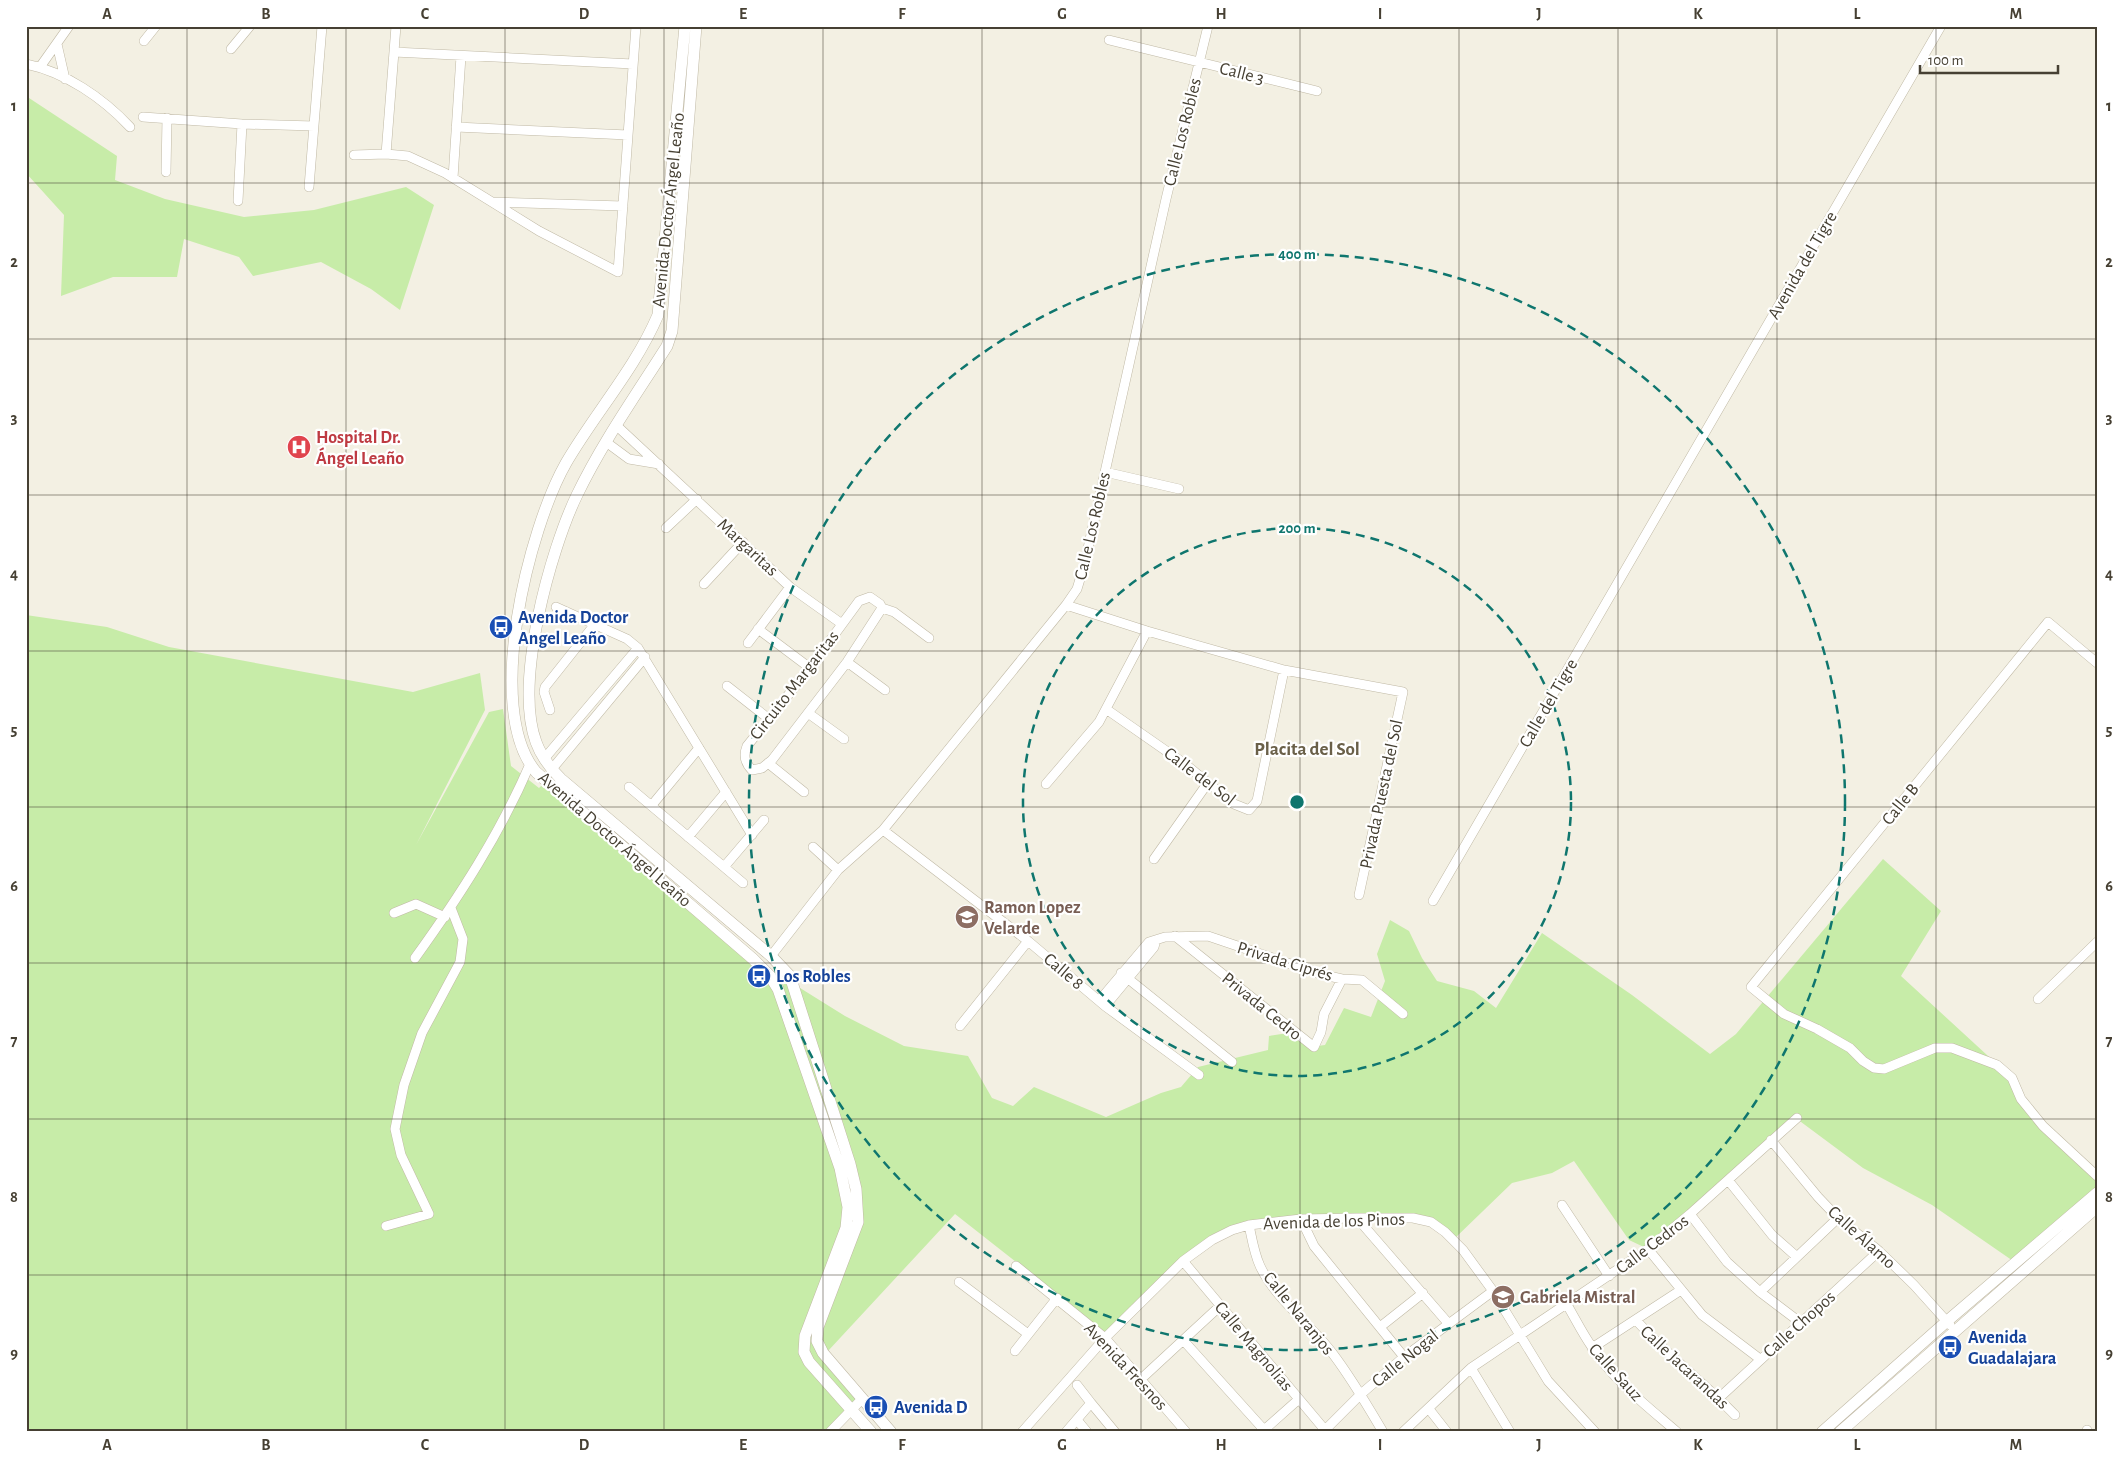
<svg xmlns="http://www.w3.org/2000/svg" width="2123" height="1458" viewBox="0 0 2123 1458" font-family="'Alegreya Sans',sans-serif">
<rect width="100%" height="100%" fill="#f3f0e3"/>
<path fill="#c7eca8" d="M 26,96 L 117,156 L 115,180 L 165,199 L 244,217 L 314,210 L 406,187 L 434,205 L 400,310 L 371,289 L 321,262 L 253,276 L 239,257 L 184,239 L 177,277 L 113,277 L 61,296 L 64,215 L 26,173 Z
M 26,615 L 107,627 L 169,647 L 413,692 L 480,673 L 485,710 L 416,845 L 489,712 L 503,709 L 511,766 L 539,788 L 542,785 L 641,869 L 760,963 L 845,1016 L 904,1046 L 968,1056 L 992,1098 L 1013,1106 L 1034,1087 L 1106,1117 L 1161,1093 L 1181,1087 L 1198,1067 L 1268,1050 L 1269,1036 L 1288,1033 L 1310,1047 L 1325,1045 L 1344,1008 L 1371,1017 L 1385,981 L 1377,954 L 1390,920 L 1409,931 L 1422,958 L 1437,981 L 1474,991 L 1496,1008 L 1542,933 L 1632,995 L 1710,1054 L 1736,1034 L 1883,859 L 1941,911 L 1901,976 L 2012,1078 L 2021,1099 L 2097,1176 L 2097,1193 L 2016,1263 L 1932,1205 L 1863,1168 L 1797,1119 L 1648,1249 L 1629,1240 L 1574,1161 L 1552,1173 L 1512,1183 L 1453,1240 L 1426,1221 L 1301,1219 L 1232,1230 L 1183,1261 L 1105,1338 L 1053,1291 L 955,1214 L 828,1351 L 863,1398 L 829,1432 L 26,1432 Z"/>
<g fill="none" stroke-linecap="round" stroke-linejoin="round">
<g stroke="#c0b9a5" stroke-width="10">
<path id="minor" d="M 1109,40 L 1317,91
M 144,41 L 156,26
M 57,44 L 65,79
M 231,49 L 250,26
M 394,52 L 633,64
M 26,64 C 65,72 103,98 130,127
M 40,67 L 69,26
M 143,117 L 242,124 L 314,126
M 456,127 L 628,135
M 386,154 L 396,26
M 354,155 L 386,154 L 408,156 L 445,173 L 539,231 L 618,272 L 636,26
M 166,172 L 167,118
M 453,178 L 461,56
M 309,187 L 322,26
M 238,201 L 242,124
M 493,202 L 623,206
M 617,426 L 790,587 L 842,624
M 606,442 L 629,459 L 659,464
M 1105,472 L 1179,489
M 666,528 L 697,499
M 704,584 L 743,542
M 1066,605 L 1147,631 L 1284,670 L 1403,692 L 1359,895
M 556,607 L 627,639 L 638,648 L 752,835
M 882,608 L 847,662 L 772,760 L 762,768 L 752,770 C 745,763 743,756 747,746 L 810,668 L 859,601 L 870,597 L 880,604 L 882,608 L 894,612 L 929,638
M 758,629 L 810,668
M 748,643 L 790,587
M 847,662 L 885,690
M 2097,663 L 2048,622 L 1751,987 L 1784,1014 L 1817,1029 L 1850,1048 L 1863,1061 L 1874,1068 L 1884,1069 L 1935,1048 L 1952,1048 L 1997,1065 L 2012,1078 L 2021,1099 L 2043,1126 L 2097,1176
M 727,686 L 769,719
M 1106,709 L 1185,764 L 1234,804 L 1249,810 L 1257,801 L 1284,670
M 550,710 L 544,692 L 545,687 L 595,624
M 808,713 L 844,739
M 544,759 L 638,648
M 768,763 L 804,792
M 552,769 L 645,657
M 1046,784 L 1099,722 L 1147,631
M 629,787 L 743,883
M 652,805 L 699,748
M 883,830 L 1028,941 L 1105,1006 L 1199,1075
M 688,837 L 726,792
M 813,847 L 838,870
M 1154,859 L 1207,784
M 724,867 L 764,820
M 1433,901 L 1941,26
M 394,913 L 416,904 L 445,917
M 1175,936 L 1314,1047 L 1321,1032 L 1324,1014 L 1342,979
M 771,956 L 838,870 L 883,830 L 1066,605 L 1077,589 L 1084,566 L 1166,199 L 1208,26
M 415,958 C 459,897 500,834 530,764
M 1121,973 L 1232,1062
M 2038,999 L 2097,942
M 1099,1001 L 1149,942 L 1165,937 L 1208,936 L 1320,974 L 1342,979 L 1362,980 L 1403,1014
M 1105,1006 L 1154,947 L 1156,940
M 960,1026 L 1028,941
M 1771,1140 L 1818,1197 L 1838,1218 L 1879,1251 L 1914,1285 L 1950,1325
M 1728,1180 L 1772,1235 L 1797,1257
M 1562,1205 L 1609,1276
M 1690,1214 L 1727,1262 L 1760,1292 L 1801,1323
M 1357,1218 L 1448,1323
M 1301,1219 L 1314,1246 L 1404,1357
M 1249,1225 C 1252,1239 1254,1253 1260,1266 C 1276,1300 1311,1324 1333,1354 C 1352,1379 1367,1405 1383,1432
M 386,1226 L 429,1214 L 401,1155 L 395,1129 L 404,1085 L 422,1033 L 460,962 L 463,939 L 451,908
M 1648,1249 L 1702,1315 L 1760,1359
M 1183,1261 L 1325,1430
M 1016,1266 L 1105,1338 L 1186,1432
M 959,1282 L 1028,1334
M 1760,1292 L 1838,1218
M 1566,1303 C 1575,1318 1582,1333 1592,1347 C 1614,1381 1647,1406 1677,1432
M 1636,1320 C 1666,1354 1703,1382 1735,1415
M 1380,1327 L 1423,1293
M 1183,1340 L 1266,1432
M 1592,1348 L 1681,1290
M 1015,1351 L 1057,1298
M 1471,1368 L 1510,1432
M 1141,1379 L 1220,1306
M 1077,1385 L 1091,1403
M 1719,1398 L 1879,1251
M 1429,1409 L 1447,1432
M 1077,1420 L 1087,1432
M 1264,1430 L 1299,1399
M 830,1432 L 861,1400
M 1022,1432 L 1105,1338 L 1183,1261 L 1212,1240 L 1232,1230 L 1249,1225 L 1301,1219 L 1357,1218 L 1413,1218 L 1431,1222 L 1445,1232 L 1463,1250 L 1493,1291 L 1548,1381 L 1595,1432
M 1066,1432 L 1091,1403 L 1115,1432
M 1323,1432 L 1361,1394 L 1404,1357 L 1493,1291
M 1403,1432 L 1471,1368 L 1648,1249 L 1690,1214 L 1797,1118
M 2086,1432 L 2087,1430"/>
</g>
<g stroke="#c0b9a5" stroke-width="12">
<path id="tertiary" d="M 685,26 L 658,315 C 635,369 595,413 566,463 C 529,528 483,709 536,772 L 753,959 L 770,976 L 778,989 L 840,1168 L 848,1207 L 846,1228 L 805,1336 L 804,1352 L 809,1362 L 871,1432
M 696,26 L 672,331 L 667,346 C 636,395 602,443 577,495 C 550,551 514,682 536,742 C 541,756 550,768 561,779 L 771,956 L 790,976 L 850,1164 L 856,1189 L 858,1222 L 818,1327 L 817,1341 L 823,1353 L 891,1432
M 1822,1432 L 1946,1322 L 2097,1193
M 1840,1432 L 2097,1207"/>
</g>
<use href="#minor" stroke="#fff" stroke-width="9"/>
<use href="#tertiary" stroke="#fff" stroke-width="11"/>
</g>
<path fill="none" stroke="#464033" stroke-width="1" stroke-opacity="0.55" d="M 187,26 L 187,1432M 346,26 L 346,1432M 505,26 L 505,1432M 664,26 L 664,1432M 823,26 L 823,1432M 982,26 L 982,1432M 1141,26 L 1141,1432M 1300,26 L 1300,1432M 1459,26 L 1459,1432M 1618,26 L 1618,1432M 1777,26 L 1777,1432M 1936,26 L 1936,1432M 26,183 L 2097,183M 26,339 L 2097,339M 26,495 L 2097,495M 26,651 L 2097,651M 26,807 L 2097,807M 26,963 L 2097,963M 26,1119 L 2097,1119M 26,1275 L 2097,1275"/>
<g fill="none" stroke="#0f766e" stroke-width="2.5" stroke-dasharray="9 6">
<circle cx="1297" cy="802" r="274"/>
<circle cx="1297" cy="802" r="548"/>
</g>
<defs>
<g id="hospital-disc" transform="scale(1.25)"><circle r="9.5" fill="#e0444e" stroke="#fff"/><path d="M-5-5h3v3.5h4V-5h3V5h-3V1.5h-4V5h-3Z" fill="#fff"/></g>
<g id="bus-disc" transform="scale(1.25)"><circle r="9.5" fill="#1a4fb4" stroke="#fff"/><path d="M-5-6H5V4H4V6H2V4H-2V6H-4V4H-5ZM-3.5-4V0h7V-4ZM-3.5 1.2v1.5H-2V1.2ZM2 1.2v1.5H3.5V1.2Z" fill="#fff"/></g>
<g id="school-disc" transform="scale(1.25)"><circle r="9.5" fill="#8d6e63" stroke="#fff"/><path d="M0-5L7-2L0 1L-7-2ZM-4 1L0 2.5L4 1V4Q0 6-4 4Z" fill="#fff"/></g>
</defs>
<g fill-rule="evenodd">
<use href="#hospital-disc" x="299" y="447"/>
<use href="#bus-disc" x="501" y="627"/>
<use href="#school-disc" x="967" y="917"/>
<use href="#bus-disc" x="759" y="976"/>
<use href="#school-disc" x="1503" y="1297"/>
<use href="#bus-disc" x="1950" y="1347"/>
<use href="#bus-disc" x="876" y="1407"/>
</g>
<g text-anchor="middle" stroke-width="4.5" stroke-linejoin="round" paint-order="stroke">
<g font-size="18" fill="#464033" stroke="#fff">
<text transform="translate(1242 73) rotate(14)" y="6">Calle 3</text>
<text transform="translate(1182 132) rotate(-76)" y="6">Calle Los Robles</text>
<text transform="translate(668 210) rotate(-84)" y="6">Avenida Doctor Ángel Leaño</text>
<text transform="translate(1802 265) rotate(-60)" y="6">Avenida del Tigre</text>
<text transform="translate(1092 526) rotate(-77)" y="6">Calle Los Robles</text>
<text transform="translate(748 547) rotate(43)" y="6">Margaritas</text>
<text transform="translate(794 685) rotate(-52)" y="6">Circuito Margaritas</text>
<text transform="translate(1548 703) rotate(-60)" y="6">Calle del Tigre</text>
<text transform="translate(1200 776) rotate(37)" y="6">Calle del Sol</text>
<text transform="translate(1381 794) rotate(-78)" y="6">Privada Puesta del Sol</text>
<text transform="translate(1900 804) rotate(-51)" y="6">Calle B</text>
<text transform="translate(615 839) rotate(41)" y="6">Avenida Doctor Ángel Leaño</text>
<text transform="translate(1285 961) rotate(17)" y="6">Privada Ciprés</text>
<text transform="translate(1064 971) rotate(40)" y="6">Calle 8</text>
<text transform="translate(1262 1006) rotate(39)" y="6">Privada Cedro</text>
<text transform="translate(1334 1221) rotate(-2)" y="6">Avenida de los Pinos</text>
<text transform="translate(1862 1237) rotate(42)" y="6">Calle Álamo</text>
<text transform="translate(1652 1244) rotate(-37)" y="6">Calle Cedros</text>
<text transform="translate(1299 1313) rotate(51)" y="6">Calle Naranjos</text>
<text transform="translate(1799 1324) rotate(-42)" y="6">Calle Chopos</text>
<text transform="translate(1254 1346) rotate(50)" y="6">Calle Magnolias</text>
<text transform="translate(1405 1358) rotate(-39)" y="6">Calle Nogal</text>
<text transform="translate(1126 1366) rotate(47)" y="6">Avenida Fresnos</text>
<text transform="translate(1685 1367) rotate(43)" y="6">Calle Jacarandas</text>
<text transform="translate(1616 1372) rotate(48)" y="6">Calle Sauz</text>
</g>
<g font-size="18" font-weight="bold" fill="#be3a42" stroke="#fff" text-anchor="start">
<text x="316" y="443">Hospital Dr.<tspan x="316" dy="21">Ángel Leaño</tspan></text>
</g>
<g font-size="18" font-weight="bold" fill="#164399" stroke="#fff" text-anchor="start">
<text x="518" y="623">Avenida Doctor<tspan x="518" dy="21">Angel Leaño</tspan></text>
<text x="776" y="982">Los Robles</text>
<text x="1968" y="1343">Avenida<tspan x="1968" dy="21">Guadalajara</tspan></text>
<text x="894" y="1413">Avenida D</text>
</g>
<g font-size="18" font-weight="bold" fill="#785e54" stroke="#fff" text-anchor="start">
<text x="984" y="913">Ramon Lopez<tspan x="984" dy="21">Velarde</tspan></text>
<text x="1520" y="1303">Gabriela Mistral</text>
</g>
<g font-size="19" font-weight="bold" fill="#6a6049" stroke="#fff">
<text x="1307" y="755">Placita del Sol</text>
</g>
</g>
<circle cx="1297" cy="802" r="8" fill="#0f766e" stroke="#fff" stroke-width="2.5"/>
<g font-size="15" text-anchor="middle" font-weight="bold" fill="#0f766e" stroke="#fff" stroke-width="4.5" stroke-linejoin="round" paint-order="stroke">
<text x="1297" y="259">400 m</text>
<text x="1297" y="533">200 m</text>
</g>
<rect width="2123" height="1458" fill="none" stroke="#ffffff" stroke-width="55"/>
<path d="M1920 65v8h138v-8" fill="none" stroke="#464033" stroke-width="2.5"/>
<text x="1928" y="65" font-size="15" fill="#464033" stroke="#ffffff" stroke-width="4" paint-order="stroke">100 m</text>
<rect x="28" y="28" width="2068" height="1402" fill="none" stroke="#464033" stroke-width="2"/>
<g font-size="16" text-anchor="middle" font-weight="bold" fill="#464033">
<text x="107" y="19">A</text>
<text x="266" y="19">B</text>
<text x="425" y="19">C</text>
<text x="584" y="19">D</text>
<text x="743" y="19">E</text>
<text x="902" y="19">F</text>
<text x="1062" y="19">G</text>
<text x="1221" y="19">H</text>
<text x="1380" y="19">I</text>
<text x="1539" y="19">J</text>
<text x="1698" y="19">K</text>
<text x="1857" y="19">L</text>
<text x="2016" y="19">M</text>
<text x="14" y="111">1</text>
<text x="2109" y="111">1</text>
<text x="14" y="267">2</text>
<text x="2109" y="267">2</text>
<text x="14" y="423">3</text>
<text x="2109" y="423">3</text>
<text x="14" y="579">4</text>
<text x="2109" y="579">4</text>
<text x="14" y="735">5</text>
<text x="2109" y="735">5</text>
<text x="14" y="891">6</text>
<text x="2109" y="891">6</text>
<text x="14" y="1046">7</text>
<text x="2109" y="1046">7</text>
<text x="14" y="1202">8</text>
<text x="2109" y="1202">8</text>
<text x="14" y="1358">9</text>
<text x="2109" y="1358">9</text>
<text x="107" y="1450">A</text>
<text x="266" y="1450">B</text>
<text x="425" y="1450">C</text>
<text x="584" y="1450">D</text>
<text x="743" y="1450">E</text>
<text x="902" y="1450">F</text>
<text x="1062" y="1450">G</text>
<text x="1221" y="1450">H</text>
<text x="1380" y="1450">I</text>
<text x="1539" y="1450">J</text>
<text x="1698" y="1450">K</text>
<text x="1857" y="1450">L</text>
<text x="2016" y="1450">M</text>
</g>
</svg>
